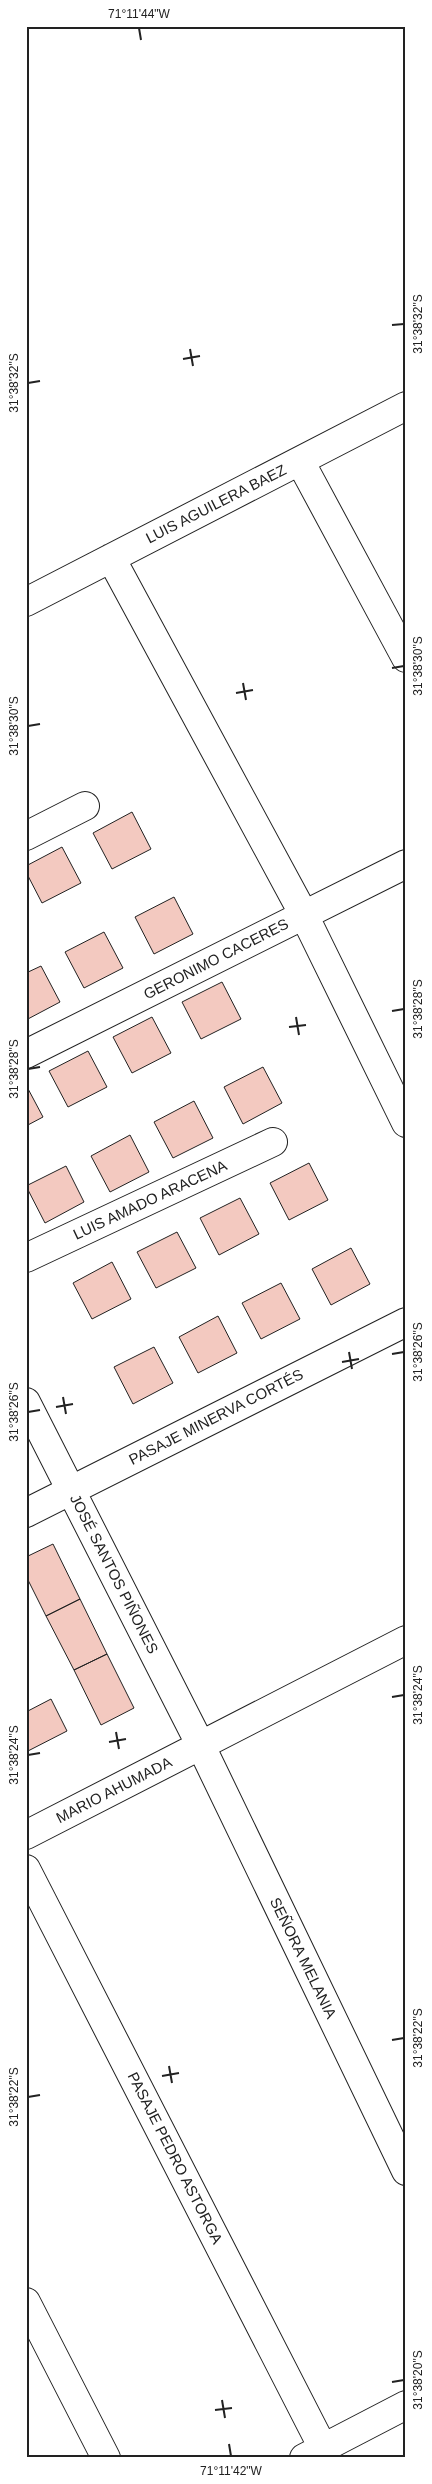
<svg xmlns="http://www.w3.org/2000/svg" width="432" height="2484" viewBox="0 0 432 2484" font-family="Arial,sans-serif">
<rect width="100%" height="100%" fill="#fff"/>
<path fill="#f3c9c0" stroke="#222" d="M 132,812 L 151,849 L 112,869 L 93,833 Z
M 62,847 L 81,883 L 42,903 L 26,872 L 26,866 Z
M 174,897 L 193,934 L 154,954 L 135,917 Z
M 104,932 L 123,968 L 84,988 L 65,952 Z
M 41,966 L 60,1002 L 26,1020 L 26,973 Z
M 222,982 L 241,1019 L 201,1039 L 182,1002 Z
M 152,1017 L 171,1053 L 132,1073 L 113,1037 Z
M 88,1051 L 107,1087 L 68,1107 L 49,1071 Z
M 263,1067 L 282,1103 L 243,1124 L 224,1087 Z
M 26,1085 L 43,1117 L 26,1126 Z
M 194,1101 L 213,1138 L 173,1158 L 154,1122 Z
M 130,1135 L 149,1172 L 110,1192 L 91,1156 Z
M 309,1163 L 328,1200 L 289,1220 L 270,1183 Z
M 66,1166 L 84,1202 L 45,1223 L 26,1186 Z
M 240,1198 L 259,1234 L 219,1255 L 200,1218 Z
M 177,1232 L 196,1268 L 156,1288 L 137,1252 Z
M 351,1248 L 370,1284 L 331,1305 L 312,1269 Z
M 112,1262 L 131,1299 L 92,1319 L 73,1283 Z
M 281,1283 L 300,1319 L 261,1339 L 242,1303 Z
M 218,1316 L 237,1353 L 198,1373 L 179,1337 Z
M 154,1347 L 173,1383 L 133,1404 L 114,1367 Z
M 53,1544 L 80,1599 L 46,1616 L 26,1576 L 26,1557 Z
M 80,1599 L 107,1654 L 74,1670 L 46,1616 Z
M 107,1654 L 134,1708 L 101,1725 L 74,1670 Z
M 51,1699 L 67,1731 L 26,1752 L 26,1712 Z"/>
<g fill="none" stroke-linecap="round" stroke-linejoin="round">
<g stroke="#222" stroke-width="30">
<path id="minor" d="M 300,461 L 406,658
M 111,558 L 304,915 L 406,1123
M 26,602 L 406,406
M 26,836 L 85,806
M 26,1054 L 406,864
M 26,1258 L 273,1142
M 26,1402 L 201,1746 L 406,2171
M 26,1513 L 406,1322
M 26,1835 L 406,1640
M 26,1869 L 323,2448
M 26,2302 L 106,2458
M 304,2458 L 406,2405"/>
</g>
<use href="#minor" stroke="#fff" stroke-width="28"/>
</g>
<path fill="none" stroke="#222" stroke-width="2" d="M 139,28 L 141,40M 392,325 L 404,324M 190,349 L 193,366M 183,359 L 200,356M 28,383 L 40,381M 392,668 L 404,666M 243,683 L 246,700M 236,693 L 253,690M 28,726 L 40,724M 392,1011 L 404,1009M 296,1017 L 299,1035M 289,1027 L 306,1025M 28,1069 L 40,1067M 349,1352 L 352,1369M 392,1354 L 404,1352M 342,1362 L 359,1359M 63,1397 L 66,1414M 56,1407 L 73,1404M 28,1412 L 40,1410M 392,1697 L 404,1695M 116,1732 L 119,1749M 109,1742 L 126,1739M 28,1755 L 40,1753M 392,2040 L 404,2038M 169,2066 L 172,2083M 162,2076 L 179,2073M 28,2097 L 40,2095M 392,2382 L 404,2380M 222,2400 L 225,2418M 215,2410 L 232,2408M 229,2444 L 231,2456"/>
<g text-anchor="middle" stroke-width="4" stroke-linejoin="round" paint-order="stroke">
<g font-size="15" fill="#222" stroke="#fff">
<text transform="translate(216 504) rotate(-27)" y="5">LUIS AGUILERA BAEZ</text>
<text transform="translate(216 959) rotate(-27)" y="5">GERONIMO CACERES</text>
<text transform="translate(150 1200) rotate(-25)" y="5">LUIS AMADO ARACENA</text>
<text transform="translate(216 1417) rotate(-27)" y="5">PASAJE MINERVA CORTÉS</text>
<text transform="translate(114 1574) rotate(63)" y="5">JOSÉ SANTOS PIÑONES</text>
<text transform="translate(114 1790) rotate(-27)" y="5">MARIO AHUMADA</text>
<text transform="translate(303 1958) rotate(64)" y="5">SEÑORA MELANIA</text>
<text transform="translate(175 2158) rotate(63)" y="5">PASAJE PEDRO ASTORGA</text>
</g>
</g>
<rect width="432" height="2484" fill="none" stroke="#ffffff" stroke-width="55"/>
<rect x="28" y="28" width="376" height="2428" fill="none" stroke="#222" stroke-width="2"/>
<g font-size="12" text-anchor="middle" fill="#222">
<text x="139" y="18">71°11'44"W</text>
<text transform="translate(418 324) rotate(-90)" y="4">31°38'32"S</text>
<text transform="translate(14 383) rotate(-90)" y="4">31°38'32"S</text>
<text transform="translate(418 666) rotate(-90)" y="4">31°38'30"S</text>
<text transform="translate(14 726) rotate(-90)" y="4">31°38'30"S</text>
<text transform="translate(418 1009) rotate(-90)" y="4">31°38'28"S</text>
<text transform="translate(14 1069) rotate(-90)" y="4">31°38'28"S</text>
<text transform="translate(418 1352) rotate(-90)" y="4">31°38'26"S</text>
<text transform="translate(14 1412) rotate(-90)" y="4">31°38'26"S</text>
<text transform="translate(418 1695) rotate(-90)" y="4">31°38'24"S</text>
<text transform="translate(14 1755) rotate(-90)" y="4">31°38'24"S</text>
<text transform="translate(418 2038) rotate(-90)" y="4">31°38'22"S</text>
<text transform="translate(14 2097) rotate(-90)" y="4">31°38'22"S</text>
<text transform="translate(418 2380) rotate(-90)" y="4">31°38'20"S</text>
<text x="231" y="2475">71°11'42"W</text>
</g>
</svg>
